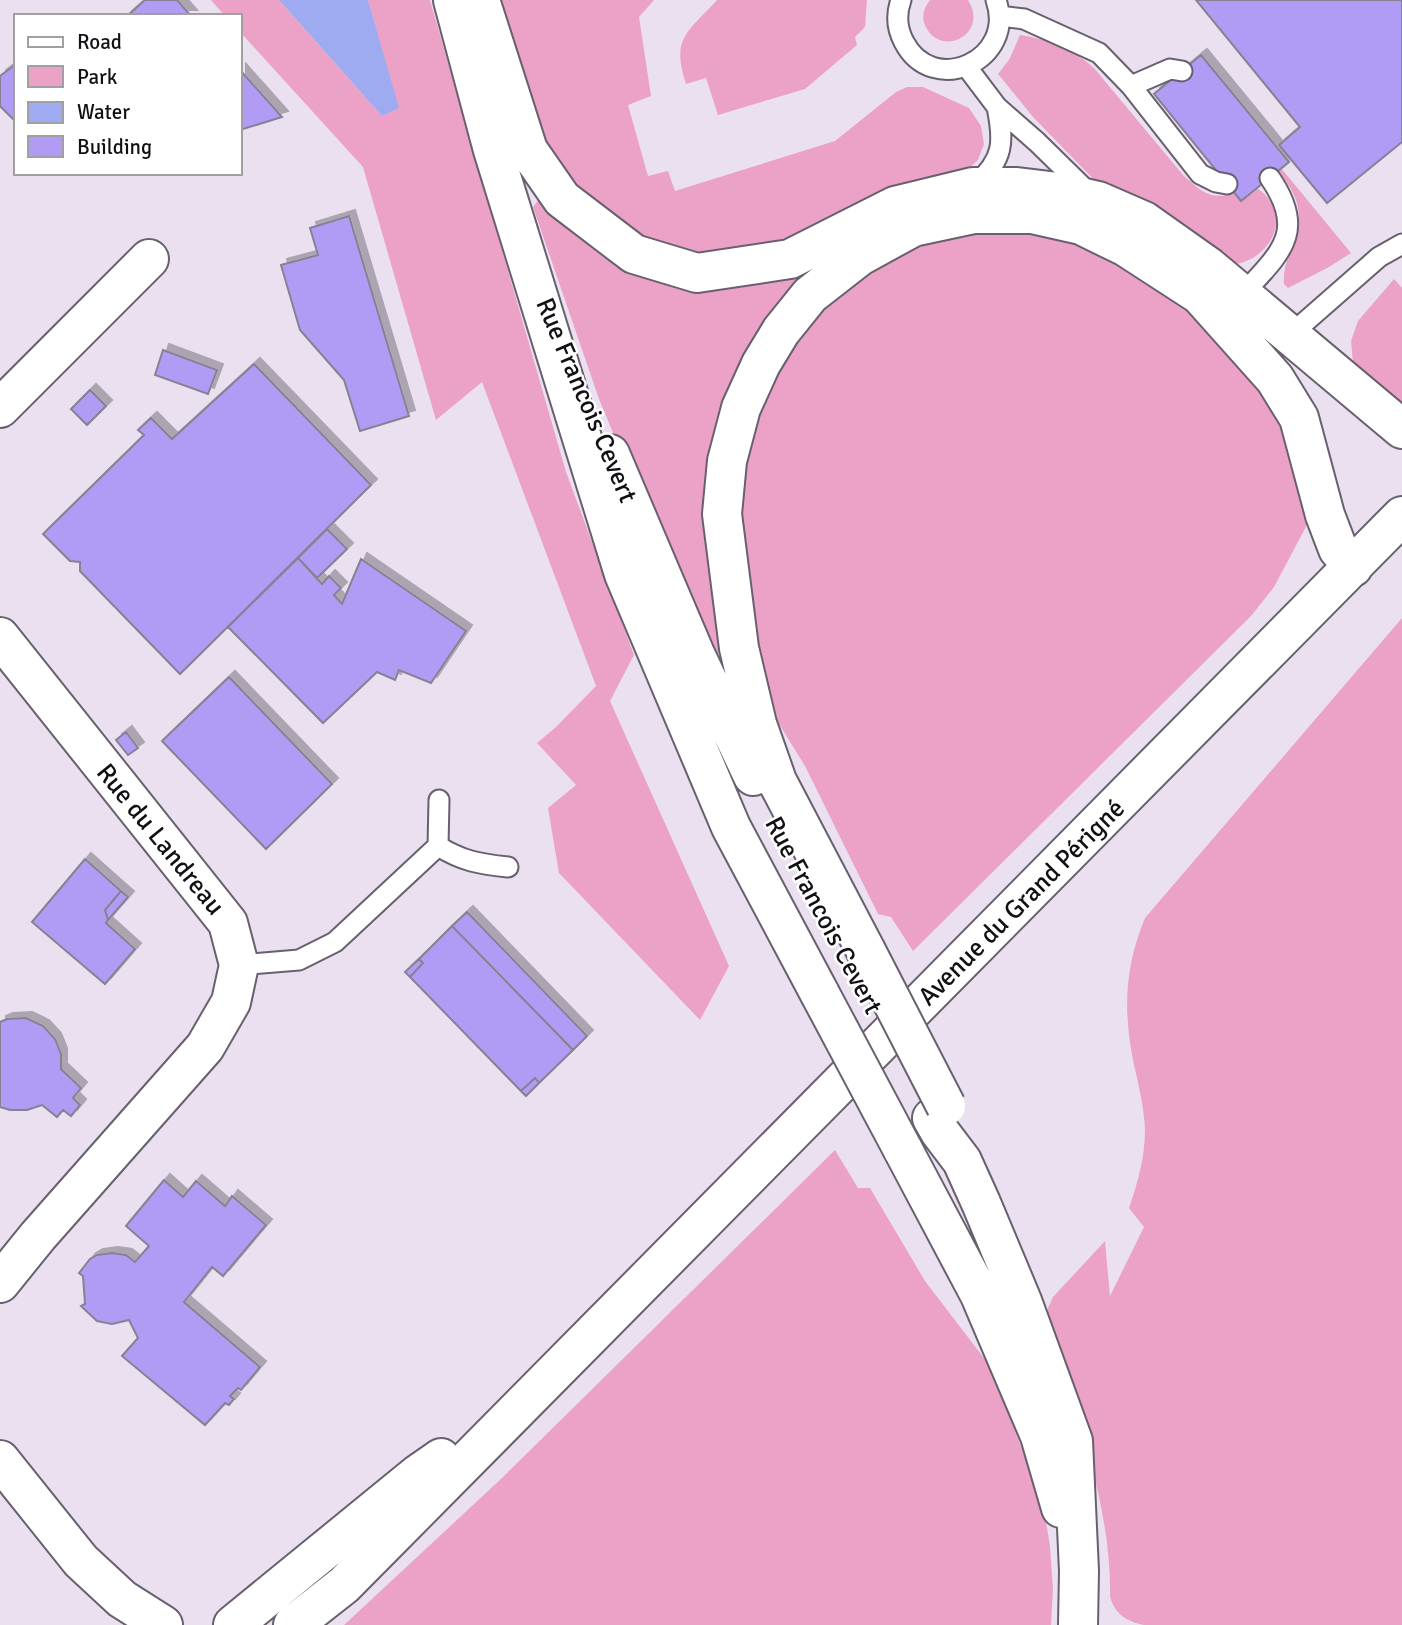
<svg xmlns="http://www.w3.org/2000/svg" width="1402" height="1625" viewBox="0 0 1402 1625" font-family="Signika,sans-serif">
<defs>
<filter id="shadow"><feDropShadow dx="6" dy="-6" stdDeviation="0" flood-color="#0004"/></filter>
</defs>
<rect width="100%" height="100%" fill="#eae0f0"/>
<path fill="#eca2c7" d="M 211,0 L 279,0 L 382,116 L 398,108 L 368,0 L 430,0 L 566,472 L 634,655 L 610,701 L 729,966 L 700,1020 L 559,873 L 548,808 L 576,785 L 537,743 L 556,727 L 596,686 L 482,382 L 436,420 L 363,167 L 240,32 L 240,16 L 225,16 Z
M 499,0 L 654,0 L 639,17 L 651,96 L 628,105 L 648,176 L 668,171 L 675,191 L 835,141 L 896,92 L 907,87 L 923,87 L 969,108 L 981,126 L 984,144 L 978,160 L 966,171 L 790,246 L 702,256 L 663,246 L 623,230 L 586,202 L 534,127 Z
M 717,0 L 867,0 L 865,27 L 855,37 L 857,45 L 805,89 L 718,115 L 706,78 L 686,84 C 671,38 687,33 717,0 Z
M 930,0 L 968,0 C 990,35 939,59 925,25 C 921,16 924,8 930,0 Z
M 1020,35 C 1048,39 1073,49 1094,68 L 1183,175 C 1201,191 1210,201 1235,193 L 1241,201 L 1257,188 C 1293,212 1274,257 1236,264 L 1102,188 L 1033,117 L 998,74 L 1009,60 Z
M 1281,168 L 1351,253 L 1329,267 L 1288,288 L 1284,284 C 1283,272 1286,263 1290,252 C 1303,213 1303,204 1278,170 Z
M 540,198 L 593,248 L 622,264 L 734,286 L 773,280 L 826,257 L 757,343 L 726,652 L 705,655 L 599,399 L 533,207 Z
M 967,229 L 1036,230 L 1103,250 L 1194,313 L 1284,415 L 1308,523 L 1274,587 L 1251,616 L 913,951 L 891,917 L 878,914 L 805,766 L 761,695 L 736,558 L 742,445 L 788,335 L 873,262 Z
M 1394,279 L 1402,288 L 1402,405 L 1353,363 L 1351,341 L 1358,321 Z
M 1402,618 L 1402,1625 L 1144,1625 C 1126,1621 1116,1615 1110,1597 C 1112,1506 1074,1407 1048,1320 L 1048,1308 L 1053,1297 L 1105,1241 L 1110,1296 L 1144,1227 L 1129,1208 C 1138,1182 1145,1157 1145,1129 C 1144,1106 1138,1083 1133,1060 C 1123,1008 1125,967 1145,918 Z
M 835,1150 L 858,1188 L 870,1188 L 925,1281 L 990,1366 L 1043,1504 L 1050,1546 L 1053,1589 L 1051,1625 L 344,1625 L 502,1478 Z"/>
<path fill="#9eabf0" d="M 279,0 L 368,0 L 399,108 L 382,116 Z"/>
<path fill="#b19cf5" stroke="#858292" stroke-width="2" filter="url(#shadow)" d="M 145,0 L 177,0 L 191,16 L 127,16 Z
M 1196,0 L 1402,0 L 1402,142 L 1327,203 L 1279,145 L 1300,127 Z
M 1201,55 L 1289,162 L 1241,201 L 1154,94 Z
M 16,64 L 16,122 L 0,106 L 0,76 Z
M 240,70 L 282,117 L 240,130 Z
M 349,216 L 409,416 L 360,431 L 344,380 L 300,330 L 281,265 L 318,255 L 310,228 Z
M 163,350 L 217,370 L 208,394 L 155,375 Z
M 254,364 L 371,485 L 180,674 L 80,571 L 80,562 L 70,561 L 43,534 L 144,435 L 138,430 L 151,418 L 172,439 Z
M 90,390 L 106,406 L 87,425 L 71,409 Z
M 327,529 L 347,549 L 317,578 L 298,558 Z
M 298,558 L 322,584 L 329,576 L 341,588 L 334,595 L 342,604 L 361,559 L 466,631 L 431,683 L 399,670 L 395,680 L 377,672 L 323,723 L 228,627 Z
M 229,677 L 332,784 L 266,849 L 162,741 Z
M 126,732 L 138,748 L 128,755 L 116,740 Z
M 85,859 L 121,891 L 105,910 L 108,920 L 106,923 L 135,949 L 105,984 L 32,922 Z
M 121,891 L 128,897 L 108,920 L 105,910 Z
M 467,912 L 587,1036 L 573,1050 L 452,926 Z
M 452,926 L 573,1050 L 539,1083 L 535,1078 L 521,1091 L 410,977 L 423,963 L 419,959 Z
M 419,959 L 423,963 L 410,977 L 405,972 Z
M 26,1018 L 43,1026 L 55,1039 L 61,1054 L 61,1069 L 81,1088 L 73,1098 L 80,1105 L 71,1116 L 63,1110 L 57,1117 L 42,1105 L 27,1110 L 10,1110 L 0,1107 L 0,1022 L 7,1019 Z
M 535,1078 L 539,1083 L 526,1096 L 521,1091 Z
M 164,1180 L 183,1197 L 196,1181 L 225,1206 L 232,1196 L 266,1225 L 223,1276 L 212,1267 L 184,1302 L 260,1367 L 241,1390 L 238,1388 L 230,1396 L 234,1399 L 229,1405 L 225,1403 L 205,1425 L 122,1356 L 138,1338 L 129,1320 L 112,1324 L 97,1321 L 81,1306 L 85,1304 L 83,1276 L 79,1273 L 90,1259 L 97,1255 L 112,1253 L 126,1255 L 135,1262 L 149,1246 L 126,1226 Z"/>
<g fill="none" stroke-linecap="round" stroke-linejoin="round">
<g stroke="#68606e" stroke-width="23">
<path id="lane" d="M 901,0 C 896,14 897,29 904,42 C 933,98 1017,60 996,0
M 1000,16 L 1024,19 L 1099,53 L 1131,86 L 1200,174 L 1216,182 L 1227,184
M 966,66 L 997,107 L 1037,142 L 1089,193
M 1131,86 L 1170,69 L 1182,71
M 976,184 C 1004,159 1004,142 997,107
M 1241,296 C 1279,254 1308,233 1270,178
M 1289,336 L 1379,257 L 1402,244
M 438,846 L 439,800
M 239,965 L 299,960 L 335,942 L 438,846 C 462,861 479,864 508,867"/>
</g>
<g stroke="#68606e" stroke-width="42">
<path id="street" d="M 0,408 L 149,259
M 0,637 L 228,923 L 239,965 L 231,1002 L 205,1047 L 38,1236 L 0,1283
M 0,1460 L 81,1561 L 122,1599 L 163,1625"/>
</g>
<g stroke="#68606e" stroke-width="42">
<path id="secondary" d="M 453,0 L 493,150 L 624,574 L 731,827 L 820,994
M 480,0 L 528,150 L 562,199 L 634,254 L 697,273 L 790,259 L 895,206 L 973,187 L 1017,187 L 1058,192 L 1098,201 L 1144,221 L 1209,267 L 1402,429
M 610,454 L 695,654 L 753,776
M 865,949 L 777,781 L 757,724 L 739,648 L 722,514 L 727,461 L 741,408 L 761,364 L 781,331 L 810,295 L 860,256 L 913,227 L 974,214 L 1032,214 L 1081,225 L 1126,247 L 1200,295 L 1275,379 L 1299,418 L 1325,515 L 1338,549 L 1353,567
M 932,1118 L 940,1132 L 962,1161 L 981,1203 L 1022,1301 L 1073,1441 L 1079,1571 L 1078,1625
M 902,1148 L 980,1295 L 1040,1436 L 1061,1508
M 233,1625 L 418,1474 L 441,1458
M 293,1625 L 344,1585 L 1402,516"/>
</g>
<use href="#lane" stroke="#fff" stroke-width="19"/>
<use href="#street" stroke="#fff" stroke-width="38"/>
<use href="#secondary" stroke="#fff" stroke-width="38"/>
<g stroke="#68606e" stroke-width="42" stroke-linecap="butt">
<path id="secondary-bridge" d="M 865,949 L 946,1106
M 820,994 L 902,1148"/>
</g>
<use href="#secondary-bridge" stroke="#fff" stroke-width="38"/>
</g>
<g text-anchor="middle" stroke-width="5" stroke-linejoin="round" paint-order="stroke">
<g font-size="26" fill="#131015" stroke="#fff">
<text transform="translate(587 400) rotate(67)" y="9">Rue Francois Cevert</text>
<text transform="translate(161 839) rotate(51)" y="9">Rue du Landreau</text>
<text transform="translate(1021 902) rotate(-45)" y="9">Avenue du Grand Périgné</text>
<text transform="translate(824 915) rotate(62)" y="9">Rue Francois Cevert</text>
</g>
</g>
<rect x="14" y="14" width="228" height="161" fill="#ffffff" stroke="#a19fa1" stroke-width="2"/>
<rect x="28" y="37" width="35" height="10" fill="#ffffff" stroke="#a19fa1" stroke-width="2"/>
<text x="77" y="49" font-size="21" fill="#131015">Road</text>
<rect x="28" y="66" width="35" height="21" fill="#eca2c7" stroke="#a19fa1" stroke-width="2"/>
<text x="77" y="84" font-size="21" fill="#131015">Park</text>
<rect x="28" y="102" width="35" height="21" fill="#9eabf0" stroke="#a19fa1" stroke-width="2"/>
<text x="77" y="119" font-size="21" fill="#131015">Water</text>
<rect x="28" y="136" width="35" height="21" fill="#b19cf5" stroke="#a19fa1" stroke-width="2"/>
<text x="77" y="154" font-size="21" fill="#131015">Building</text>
</svg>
